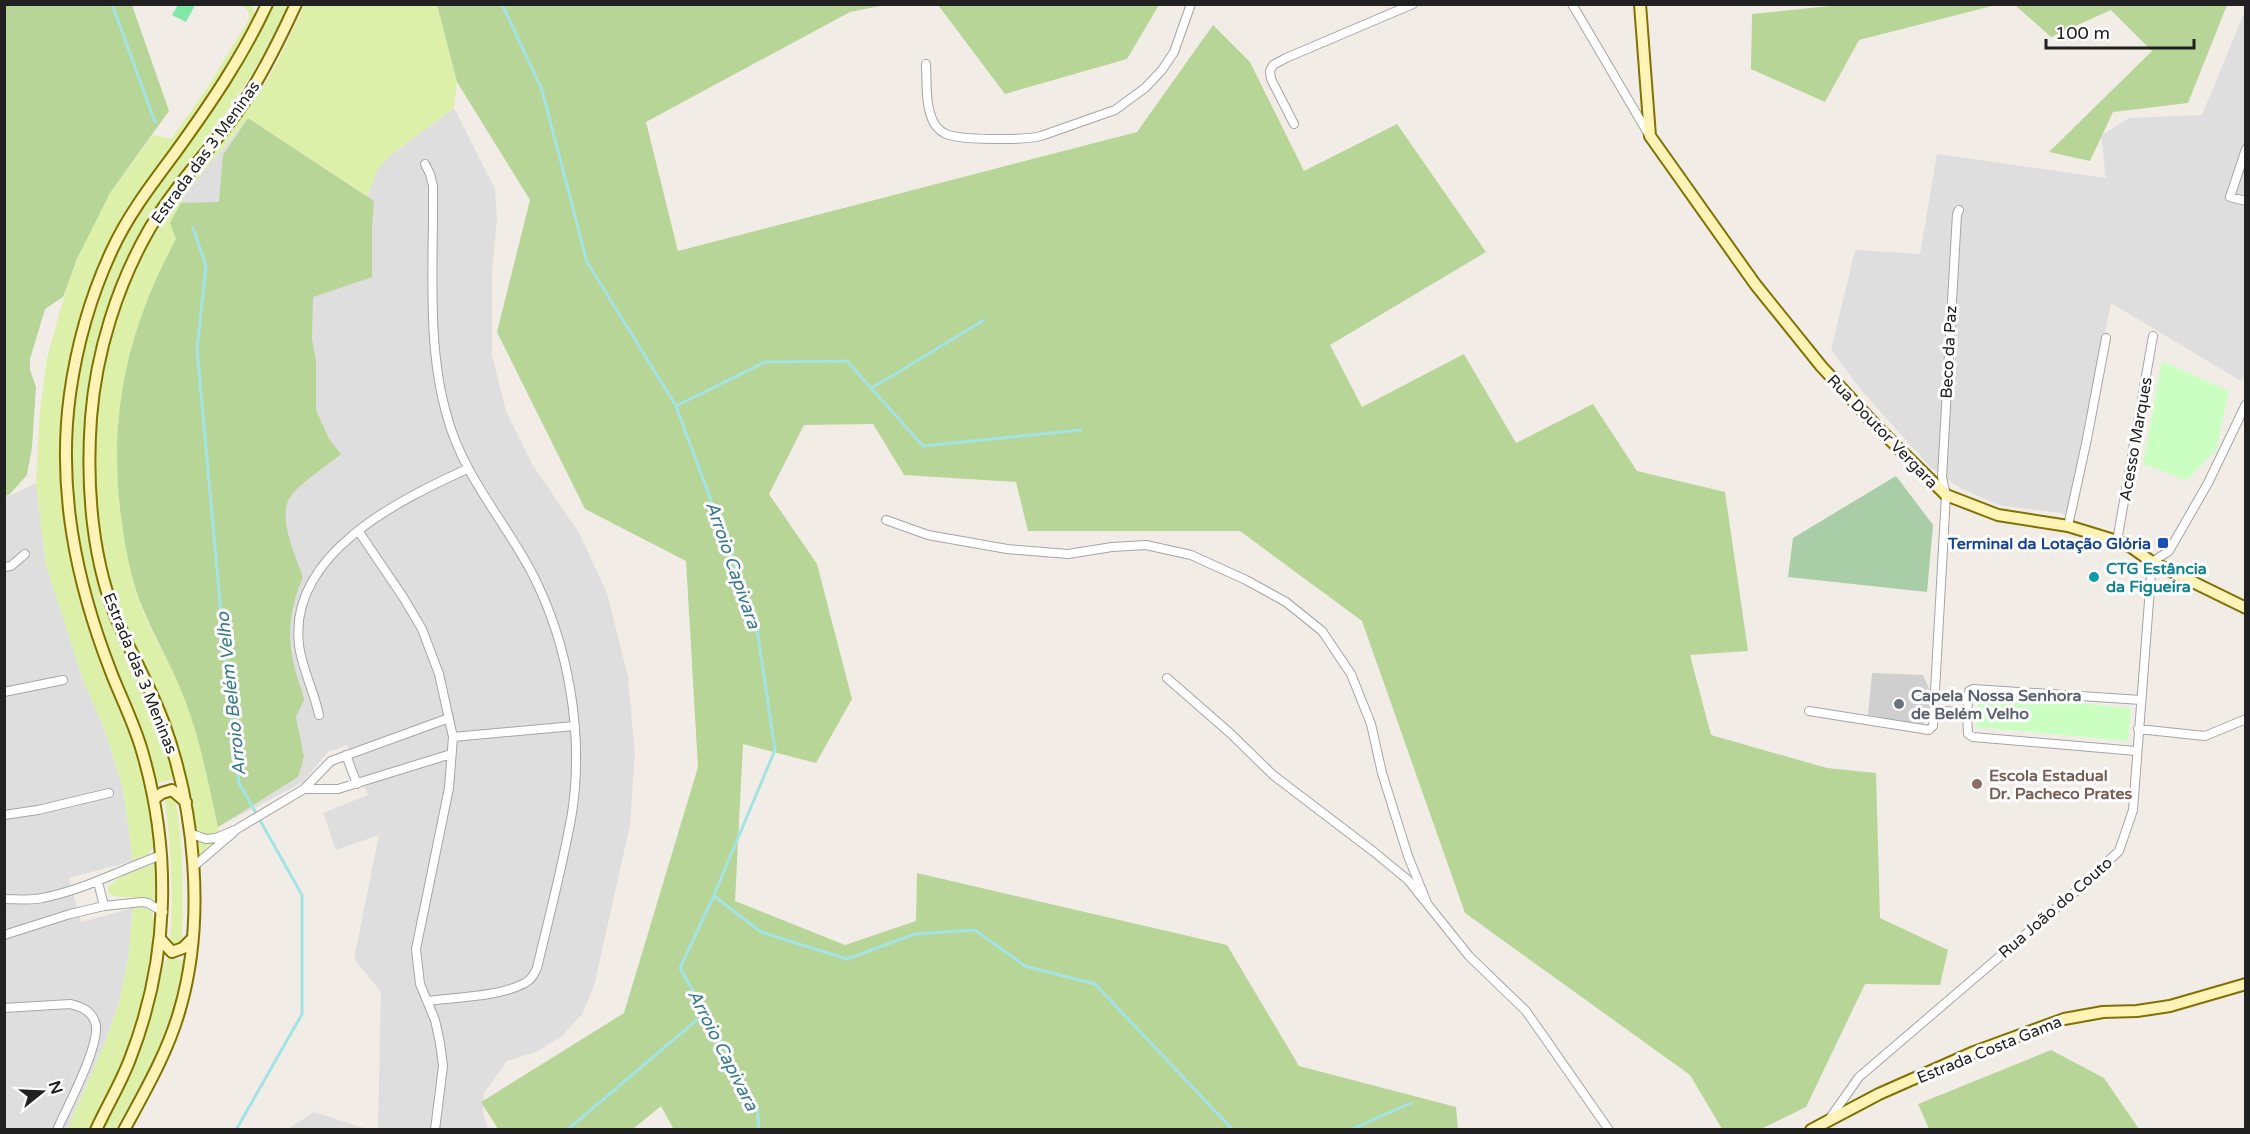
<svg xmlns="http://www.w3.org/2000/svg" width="2250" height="1134" viewBox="0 0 2250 1134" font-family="'Varela Round',sans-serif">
<rect width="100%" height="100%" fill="#f2ece7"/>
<path fill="#dfdede" d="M 2245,11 L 2246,371 L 2241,381 L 2111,303 L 2068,514 L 1998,505 L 1960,488 L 1930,467 L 1862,391 L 1831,350 L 1855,250 L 1920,254 L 1937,154 L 2106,178 L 2101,136 L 2129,118 L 2202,115 Z
M 454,108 L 495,189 L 497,218 L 492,274 L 492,355 L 506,411 L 532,464 L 579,533 L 607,593 L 628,677 L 635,754 L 630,825 L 594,986 L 582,1014 L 562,1036 L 536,1052 L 507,1061 L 484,1093 L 483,1114 L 488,1129 L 378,1129 L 381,992 L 354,959 L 379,835 L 336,850 L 323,813 L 368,795 L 347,745 L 328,752 L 303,782 L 218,827 L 200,745 L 192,717 L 170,223 L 187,191 L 248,118 L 366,196 L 379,167 L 393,153 Z
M 36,483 L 46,565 L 83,680 L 105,730 L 123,789 L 133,861 L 69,878 L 81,922 L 133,908 L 128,960 L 119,1003 L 104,1045 L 67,1129 L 5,1129 L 4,498 Z
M 314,1112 L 367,1129 L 288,1129 Z"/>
<path fill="#cfcfcf" d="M 1872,673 L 1923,675 L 1932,695 L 1923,725 L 1868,715 Z"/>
<path fill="#dcf0a9" d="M 242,5 L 251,5 L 254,10 L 255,18 C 232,61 207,103 178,141 C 160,166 140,188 125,215 C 58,329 42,475 81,601 C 89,626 96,653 107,678 C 127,724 145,765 151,816 C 153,826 155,837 154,847 L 145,858 L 133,861 L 123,789 L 105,730 L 83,680 L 46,565 L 36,483 L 40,411 L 47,358 L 68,283 L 88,235 L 110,193 L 153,135 L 171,139 L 206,90 L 249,19 L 248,11 Z
M 274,5 L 289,5 L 254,71 L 230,107 L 165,196 L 131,255 L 109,307 L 91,379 L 86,421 L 94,557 L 152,703 L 166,745 L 173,779 L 158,783 L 156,781 C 141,725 115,675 97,620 C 55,487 64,343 134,221 C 159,176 194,138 223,95 C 242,67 258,35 274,5 Z
M 304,5 L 437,5 L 457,82 L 454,108 L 393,153 L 379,167 L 367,196 L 248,118 L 187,191 L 171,223 L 176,239 C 127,331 107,420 122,523 C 126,550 131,578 140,603 C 151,634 170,662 183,693 C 201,738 209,786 219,833 L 213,836 L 199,834 L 197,830 C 194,819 193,807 191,795 C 185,767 177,739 167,712 C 153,677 131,646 119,610 C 77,484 89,345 156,230 C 175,196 200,165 225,135 C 230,128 238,122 243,115 C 269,83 288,42 304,5 Z
M 169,796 L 175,798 C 184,846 183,893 182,941 L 174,946 L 170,941 C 174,894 171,848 165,801 Z
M 196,839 L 211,842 L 222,839 L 205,854 L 199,856 Z
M 157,863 L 157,901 C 141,894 119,902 108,892 L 108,887 L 126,873 Z
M 139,906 L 150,910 L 156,924 L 144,997 L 121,1067 L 90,1129 L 67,1130 L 104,1045 L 119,1003 L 128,960 L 133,908 Z
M 167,958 L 184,960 L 177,997 L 161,1047 L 116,1129 L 101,1130 Z"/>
<path fill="#b8d598" d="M 4,5 L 132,5 L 169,111 L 110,193 L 77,259 L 63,297 L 45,309 L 30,359 L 30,370 L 36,387 L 32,447 L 27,475 L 9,495 L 5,496 Z
M 437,5 L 885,5 L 850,12 L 646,122 L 678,251 L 1137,132 L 1213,25 L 1250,62 L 1304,171 L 1397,124 L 1486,252 L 1330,345 L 1362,407 L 1464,354 L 1516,443 L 1593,404 L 1637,471 L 1725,492 L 1748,651 L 1690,655 L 1711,735 L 1827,768 L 1876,773 L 1880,918 L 1948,950 L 1940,985 L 1865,984 L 1806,1107 L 1761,1129 L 1722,1129 L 1690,1075 L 1465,913 L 1362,621 L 1240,531 L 1028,531 L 1016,482 L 904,475 L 873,424 L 804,425 L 769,494 L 817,564 L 852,699 L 816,763 L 743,744 L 735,901 L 845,945 L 916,921 L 917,873 L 1227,945 L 1299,1066 L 1456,1107 L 1458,1129 L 674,1130 L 661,1106 L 633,1129 L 498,1129 L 481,1102 L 624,1013 L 698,767 L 686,561 L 585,509 L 497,332 L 530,200 L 457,82 Z
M 938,5 L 1159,5 L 1127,59 L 1005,94 Z
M 1841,5 L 1841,4 L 1996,5 L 1859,40 L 1825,102 L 1751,69 L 1752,14 Z
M 2015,5 L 2227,5 L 2188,103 L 2113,112 L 2090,161 L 2049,152 L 2152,51 L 2111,10 L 2051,37 Z
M 248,118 L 374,201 L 372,227 L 372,277 L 313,297 L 312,339 L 316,361 L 316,410 L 329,439 L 341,454 C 329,464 299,484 291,496 C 276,515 296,557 303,577 C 289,610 286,639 296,673 C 298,682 303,691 304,700 L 296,717 L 304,757 L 298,777 L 218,827 C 208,782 200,737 183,695 C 171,664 153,635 141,604 C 131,579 126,551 122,524 C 107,420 126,332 176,239 L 170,223 L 181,203 L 219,202 L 223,155 Z
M 2051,1050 L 2104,1078 L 2139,1129 L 1929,1129 L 1918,1104 Z"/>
<path fill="#a9cda6" d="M 1896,476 L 1933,525 L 1927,592 L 1788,577 L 1793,538 Z"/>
<path fill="#caffc1" d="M 2162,361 L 2229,391 L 2216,450 L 2186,480 L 2143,464 Z
M 1979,694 L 2131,708 L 2128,741 L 1976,727 Z"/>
<path fill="#7ee8a7" d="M 178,5 L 195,5 L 186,22 L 172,15 Z"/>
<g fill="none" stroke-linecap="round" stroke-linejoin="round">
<path stroke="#a4e3e3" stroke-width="3" d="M 112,4 L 155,122
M 502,4 L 542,90 L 587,262 L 676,406 L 756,622 L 775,750 L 714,895 L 680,968 L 757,1106 L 759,1130
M 193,228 L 206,266 L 197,349 L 227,680 L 239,783 L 302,895 L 302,1014 L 236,1130
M 872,388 L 984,320
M 676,406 L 765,362 L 847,361 L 923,446 L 1081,430
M 714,896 L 761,932 L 847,959 L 915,934 L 975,930 L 1025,966 L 1095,984 L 1233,1130
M 567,1130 L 705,1013
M 1350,1130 L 1411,1103"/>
<g stroke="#a5a5a5" stroke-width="10">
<path id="minor" d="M 1572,4 L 1649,135
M 926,64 C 927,83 925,107 934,123 C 936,127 941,131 944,133 C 958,141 1025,140 1041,136 L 1115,110 L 1145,88 L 1162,70 L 1174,52 L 1191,4
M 1294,124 L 1271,79 L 1270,71 L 1273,65 L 1286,58 L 1413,4
M 2246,149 L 2230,197 L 2246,201
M 425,164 L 430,174 L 433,186 C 434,261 426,344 447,416 C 463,476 505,521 533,575 C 569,646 584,735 572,813 C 563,865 549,917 537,968 C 534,974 532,979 525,983 C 499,997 456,997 427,1001
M 886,520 L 928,535 L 1007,549 L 1068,554 L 1112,547 L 1146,545 L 1191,555 L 1246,580 L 1286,602 L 1322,631 L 1351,674 L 1371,724 L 1382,773 L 1408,856 L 1427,903
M 2068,526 L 2087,439 L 2106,338
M 359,532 L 403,597 L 422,629 L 439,674 L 453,737 L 449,788 L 416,949 L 420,984 L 435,1020 L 440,1043 L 443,1066 L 435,1130
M 2117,541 L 2153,336
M 4,567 L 11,566 L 25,554
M 1167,678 L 1230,733 L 1273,775 L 1374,852 L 1408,880 L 1469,956 L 1526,1011 L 1609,1130
M 4,692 L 63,680
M 1933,710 L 1967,713 L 1968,734 L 1973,737 L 2136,751
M 1809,711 L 1929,730 L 1933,726 L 1946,495 L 1942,477 L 1957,214 L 1959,210
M 1967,713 L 1969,691 L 1973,689 L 2141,700
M 319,715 C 314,691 302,669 299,645 C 288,554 399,500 467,469
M 2138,729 L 2205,736 L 2246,719
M 453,737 L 574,726
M 346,755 L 357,784
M 304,789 L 338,789 L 451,754
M 4,815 L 38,810 L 109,793
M 192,834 L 206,839 L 216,838 L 237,829 L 304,789 L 331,761 L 449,718
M 193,867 L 234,832
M 98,882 L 104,906
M 4,899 C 17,899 30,901 42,898 C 84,890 122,869 162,855
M 4,935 L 70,914 L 104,906 L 142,902 L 148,903 L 163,912
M 4,1008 L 70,1004 C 80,1006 91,1010 95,1022 C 103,1041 66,1109 57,1130
M 1830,1118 L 1859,1077 L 2075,892 L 2119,851 L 2133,810 L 2152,562 L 2169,551 L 2208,483 L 2246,404"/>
</g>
<g stroke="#807100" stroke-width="14">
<path id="secondary" d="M 1640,4 L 1650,136 L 1755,284 L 1821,366 L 1878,428 L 1946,495 L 1998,515 L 2068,526 L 2117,541 L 2131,547 L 2152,562 L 2246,608
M 154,799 L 162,793 L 172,790 L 186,802
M 161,940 L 172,952 L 183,948 L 191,940
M 96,1130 C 107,1106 121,1083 130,1059 C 169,959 172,853 142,751 C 134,723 121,698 111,672 C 76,582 57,490 70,394 C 77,344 91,295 112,250 C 128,215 152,184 175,153 C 209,106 242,58 267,4
M 124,1130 C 145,1091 168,1052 180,1009 C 206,919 195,808 163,721 C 151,689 134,659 120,627 C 92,564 86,487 91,418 C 96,353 117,285 150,228 C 175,186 209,151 238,111 C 261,78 279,41 296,4
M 1811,1130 L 1879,1094 L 1974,1052 L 2064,1019 L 2103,1012 L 2137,1011 L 2170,1006 L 2246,984"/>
</g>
<use href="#minor" stroke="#fff" stroke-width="8"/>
<use href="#secondary" stroke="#fff3b8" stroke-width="10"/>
</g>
<rect fill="#1a4fb4" stroke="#fff" stroke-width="2" x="2157" y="537" width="12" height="12" rx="3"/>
<circle fill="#0f9aa8" stroke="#fff" stroke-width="2" cx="2094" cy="577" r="6"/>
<circle fill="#6b7280" stroke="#fff" stroke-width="2" cx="1899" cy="704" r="6"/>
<circle fill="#8d6e63" stroke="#fff" stroke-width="2" cx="1977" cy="784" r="6"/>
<g text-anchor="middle" stroke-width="6" stroke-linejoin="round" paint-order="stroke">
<g font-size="16" fill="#212121" stroke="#fff">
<text transform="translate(205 152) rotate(-54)" y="6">Estrada das 3 Meninas</text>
<text transform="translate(1948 352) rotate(-87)" y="6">Beco da Paz</text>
<text transform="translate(1883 431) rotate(46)" y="6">Rua Doutor Vergara</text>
<text transform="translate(2135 439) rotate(-80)" y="6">Acesso Marques</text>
<text transform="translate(141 673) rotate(68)" y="6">Estrada das 3 Meninas</text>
<text transform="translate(2055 907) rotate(-41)" y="6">Rua João do Couto</text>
<text transform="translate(1989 1049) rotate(-22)" y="6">Estrada Costa Gama</text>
</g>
<g font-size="16" font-weight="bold" fill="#164399" stroke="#fff" text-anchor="end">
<text x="2151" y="549">Terminal da Lotação Glória</text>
</g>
<g font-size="16" font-weight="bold" fill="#0d838f" stroke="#fff" text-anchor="start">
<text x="2106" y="574">CTG Estância<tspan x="2106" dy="18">da Figueira</tspan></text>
</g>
<g font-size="16" font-weight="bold" fill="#5b616d" stroke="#fff" text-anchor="start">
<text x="1911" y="701">Capela Nossa Senhora<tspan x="1911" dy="18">de Belém Velho</tspan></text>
</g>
<g font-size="16" font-weight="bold" fill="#785e54" stroke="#fff" text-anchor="start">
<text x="1989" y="781">Escola Estadual<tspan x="1989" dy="18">Dr. Pacheco Prates</tspan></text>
</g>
<g font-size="18" font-style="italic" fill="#367890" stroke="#fff">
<text transform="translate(733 565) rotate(71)" y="6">Arroio Capivara</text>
<text transform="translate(231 694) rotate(-96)" y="6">Arroio Belém Velho</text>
<text transform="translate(723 1050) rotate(63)" y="6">Arroio Capivara</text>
</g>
</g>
<rect width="2250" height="1134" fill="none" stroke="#212121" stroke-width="12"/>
<g transform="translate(42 1092) rotate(72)" stroke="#ffffff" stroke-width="4.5" paint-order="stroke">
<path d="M0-4.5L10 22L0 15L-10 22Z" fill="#212121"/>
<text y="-9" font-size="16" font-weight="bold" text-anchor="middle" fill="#212121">N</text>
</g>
<path d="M2046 39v9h148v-9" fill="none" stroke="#212121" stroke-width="3"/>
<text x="2055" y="39" font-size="18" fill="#212121" stroke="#ffffff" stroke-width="4.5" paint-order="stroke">100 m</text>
</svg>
